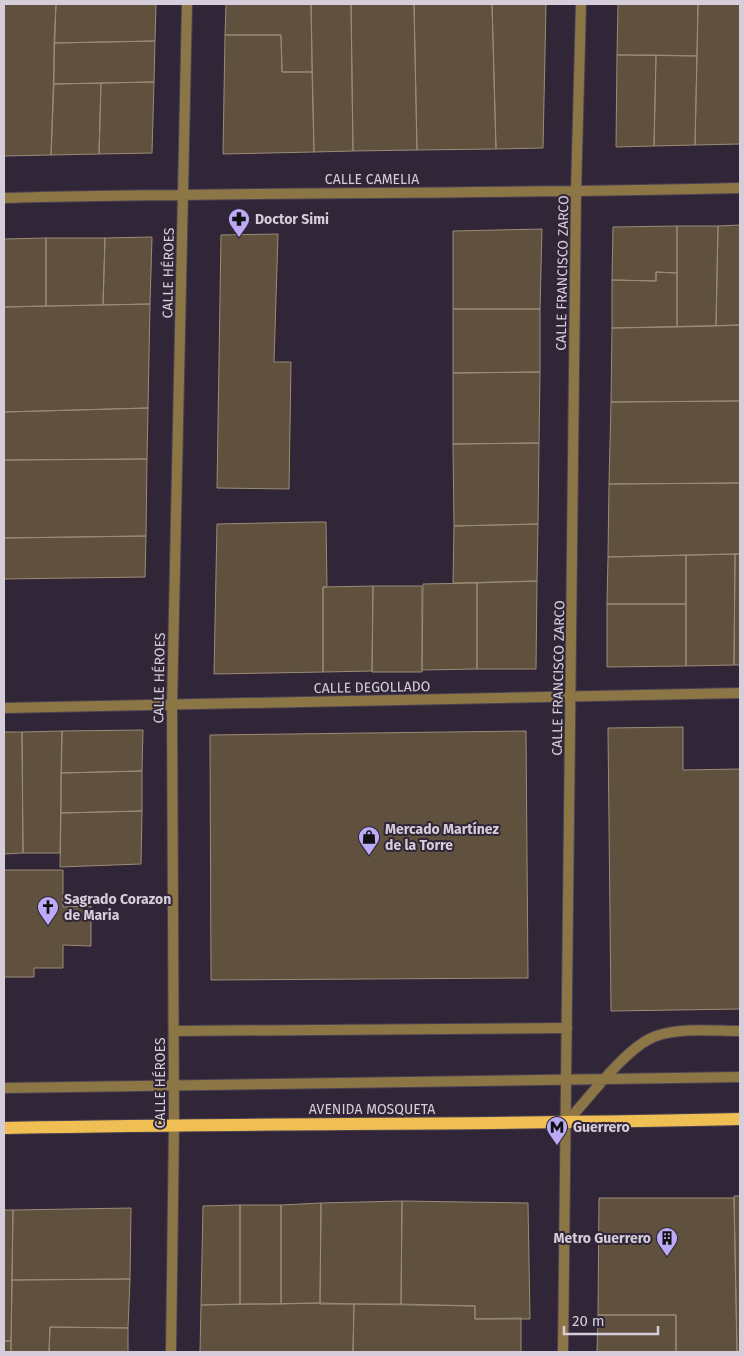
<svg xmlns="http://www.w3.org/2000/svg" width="744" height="1356" viewBox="0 0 744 1356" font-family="'Fira Sans',sans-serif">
<rect width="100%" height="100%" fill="#312638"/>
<path fill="#5f513e" stroke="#9b8c77" d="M 4,4 L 56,4 L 51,155 L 4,156 Z
M 56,4 L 156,4 L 155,41 L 54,43 Z
M 226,4 L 311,4 L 312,72 L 282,72 L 281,35 L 225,35 Z
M 311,4 L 351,4 L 353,151 L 314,152 Z
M 351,4 L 414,4 L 417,150 L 353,151 Z
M 414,4 L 492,4 L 496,149 L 417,150 Z
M 492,4 L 546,4 L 543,148 L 496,149 Z
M 618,4 L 698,4 L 697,56 L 617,55 Z
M 698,4 L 740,4 L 740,144 L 695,145 Z
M 225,35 L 281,35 L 282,72 L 312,72 L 314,152 L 223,154 Z
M 155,41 L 154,82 L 54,84 L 54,43 Z
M 617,55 L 656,55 L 654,146 L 616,147 Z
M 656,55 L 697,56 L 695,145 L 654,146 Z
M 154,82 L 152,153 L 99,154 L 101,83 Z
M 101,83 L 99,154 L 51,155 L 54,84 Z
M 740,225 L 740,325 L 716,326 L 718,226 Z
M 677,226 L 718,226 L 716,326 L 677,327 Z
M 677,226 L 677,273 L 656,272 L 656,281 L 612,280 L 613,227 Z
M 542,229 L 540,309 L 453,309 L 453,231 Z
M 278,234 L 274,362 L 291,362 L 289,489 L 217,488 L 221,235 Z
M 152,237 L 150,304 L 103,305 L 105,238 Z
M 46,238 L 46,306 L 4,307 L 4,239 Z
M 46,238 L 105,238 L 103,305 L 46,306 Z
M 656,272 L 677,273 L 677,327 L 612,328 L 612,280 L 656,281 Z
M 150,304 L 148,408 L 4,412 L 4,307 Z
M 453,309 L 540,309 L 540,372 L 453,373 Z
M 740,325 L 740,401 L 611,402 L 612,328 Z
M 540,372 L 539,443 L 453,444 L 453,373 Z
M 740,401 L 740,483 L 609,484 L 611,402 Z
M 148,408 L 147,459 L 4,460 L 4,412 Z
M 539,443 L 538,524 L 454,526 L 453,444 Z
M 147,459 L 146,536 L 4,538 L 4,460 Z
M 740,483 L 740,554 L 608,557 L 609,484 Z
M 315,522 L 326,522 L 327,587 L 323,587 L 323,672 L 214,674 L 217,524 Z
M 538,524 L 537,581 L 453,583 L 454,526 Z
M 146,536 L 145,577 L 4,579 L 4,538 Z
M 735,554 L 734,665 L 686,666 L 686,555 Z
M 735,554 L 740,554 L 740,665 L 734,665 Z
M 686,555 L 686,604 L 607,604 L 608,557 Z
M 537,581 L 536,669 L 477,669 L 477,583 Z
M 477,583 L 477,669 L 422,670 L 423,584 Z
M 373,586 L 422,586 L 422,672 L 372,672 Z
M 373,586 L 372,671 L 323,672 L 323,587 Z
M 607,604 L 686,604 L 686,666 L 607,667 Z
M 683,727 L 683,770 L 740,769 L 740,1009 L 611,1011 L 608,728 Z
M 143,730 L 142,771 L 61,773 L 62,731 Z
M 62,731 L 60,853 L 23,853 L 22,732 Z
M 526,731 L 528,978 L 211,980 L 210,735 Z
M 4,732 L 22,732 L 23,853 L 4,854 Z
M 142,771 L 142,811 L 61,813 L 61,773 Z
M 142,811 L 141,864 L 60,867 L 61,813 Z
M 4,870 L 63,870 L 63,907 L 91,906 L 91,946 L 63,945 L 63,968 L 34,968 L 34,977 L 4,977 Z
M 734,1196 L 740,1196 L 740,1352 L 737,1352 Z
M 599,1198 L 734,1198 L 737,1352 L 676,1352 L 676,1315 L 598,1315 Z
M 402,1201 L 401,1304 L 320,1304 L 321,1203 Z
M 402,1201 L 528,1203 L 530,1319 L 475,1319 L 475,1306 L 401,1304 Z
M 321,1203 L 320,1303 L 281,1304 L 281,1205 Z
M 240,1205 L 281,1205 L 281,1304 L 240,1304 Z
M 240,1205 L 240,1304 L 201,1305 L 203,1206 Z
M 131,1208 L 130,1279 L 12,1280 L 13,1210 Z
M 4,1210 L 13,1210 L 11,1341 L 4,1341 Z
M 130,1279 L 128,1328 L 50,1327 L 49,1352 L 11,1352 L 12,1280 Z
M 320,1303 L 354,1304 L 353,1352 L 200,1352 L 201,1305 Z
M 354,1304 L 475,1306 L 475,1319 L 521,1318 L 521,1352 L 353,1352 Z
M 598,1315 L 676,1315 L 676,1352 L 597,1352 Z
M 50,1327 L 128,1328 L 128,1352 L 49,1352 Z
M 4,1341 L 11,1341 L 11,1352 L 4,1352 Z"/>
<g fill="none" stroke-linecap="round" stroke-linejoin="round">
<g stroke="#4b4152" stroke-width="12">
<path id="service" d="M 174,1031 L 567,1028
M 4,1088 L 740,1077
M 566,1123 C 588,1099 627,1046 656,1036 C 681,1027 714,1031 740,1031"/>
</g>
<g stroke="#4b4152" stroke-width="12">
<path id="minor" d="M 4,198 C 249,192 495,194 740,188
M 4,708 L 740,693
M 171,1352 L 174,1124 L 172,705 L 187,4
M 563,1352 L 576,192 L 581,4"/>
</g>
<g stroke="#4b4152" stroke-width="14">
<path id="primary" d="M 4,1128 C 249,1123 495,1125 740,1119"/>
</g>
<use href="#service" stroke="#8c7645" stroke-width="10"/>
<use href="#minor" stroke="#8c7645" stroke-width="10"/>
<use href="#primary" stroke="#efbf53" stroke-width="12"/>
</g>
<defs>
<g id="pharmacy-pin" transform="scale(1.125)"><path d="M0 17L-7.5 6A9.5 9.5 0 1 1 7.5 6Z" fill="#bbaaf6" stroke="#312638"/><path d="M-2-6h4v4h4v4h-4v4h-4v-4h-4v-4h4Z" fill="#111"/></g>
<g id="shop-pin" transform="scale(1.125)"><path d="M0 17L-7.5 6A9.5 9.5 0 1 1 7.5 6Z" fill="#bbaaf6" stroke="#312638"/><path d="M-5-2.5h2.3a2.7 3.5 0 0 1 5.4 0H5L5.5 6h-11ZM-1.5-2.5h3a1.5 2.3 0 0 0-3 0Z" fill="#111"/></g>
<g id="church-pin" transform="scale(1.125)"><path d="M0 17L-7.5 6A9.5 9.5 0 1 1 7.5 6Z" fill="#bbaaf6" stroke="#312638"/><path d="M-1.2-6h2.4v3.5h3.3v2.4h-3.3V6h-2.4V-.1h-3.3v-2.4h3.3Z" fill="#111"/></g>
<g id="metro-pin" transform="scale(1.125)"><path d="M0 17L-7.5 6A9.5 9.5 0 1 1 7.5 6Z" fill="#bbaaf6" stroke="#312638"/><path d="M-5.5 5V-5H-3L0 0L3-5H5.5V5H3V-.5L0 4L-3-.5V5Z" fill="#111"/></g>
<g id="building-pin" transform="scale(1.125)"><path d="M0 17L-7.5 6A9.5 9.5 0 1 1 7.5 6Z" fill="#bbaaf6" stroke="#312638"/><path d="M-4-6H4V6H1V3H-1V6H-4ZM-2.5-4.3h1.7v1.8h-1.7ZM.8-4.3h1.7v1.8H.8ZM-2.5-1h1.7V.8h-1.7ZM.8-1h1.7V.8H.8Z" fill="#111"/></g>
</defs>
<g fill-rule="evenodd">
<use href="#pharmacy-pin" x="239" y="219"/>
<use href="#shop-pin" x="369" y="837"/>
<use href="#church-pin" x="48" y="907"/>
<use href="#metro-pin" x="557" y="1127"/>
<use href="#building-pin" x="667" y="1238"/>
</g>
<g text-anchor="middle" stroke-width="4" stroke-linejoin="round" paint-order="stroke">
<g font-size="14" fill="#d5ceda" stroke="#312638">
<text x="372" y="184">CALLE CAMELIA</text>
<text transform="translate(168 273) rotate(-89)" y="5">CALLE HÉROES</text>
<text transform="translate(562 273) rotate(-89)" y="5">CALLE FRANCISCO ZARCO</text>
<text transform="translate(159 678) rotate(-89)" y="5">CALLE HÉROES</text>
<text transform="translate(558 678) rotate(-89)" y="5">CALLE FRANCISCO ZARCO</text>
<text transform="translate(372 687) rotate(-1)" y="5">CALLE DEGOLLADO</text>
<text transform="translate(160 1083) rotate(-90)" y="5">CALLE HÉROES</text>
<text x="372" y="1114">AVENIDA MOSQUETA</text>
</g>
<g font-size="14" font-weight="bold" fill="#d5ceda" stroke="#312638" text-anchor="start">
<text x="255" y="224">Doctor Simi</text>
<text x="385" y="834">Mercado Martínez<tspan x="385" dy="16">de la Torre</tspan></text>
<text x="64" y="904">Sagrado Corazon<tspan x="64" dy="16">de Maria</tspan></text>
<text x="573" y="1132">Guerrero</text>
<text x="651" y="1243" text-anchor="end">Metro Guerrero</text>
</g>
</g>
<rect width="744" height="1356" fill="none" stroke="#d5ceda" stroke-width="10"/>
<path d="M564 1326v8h94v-8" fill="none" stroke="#d5ceda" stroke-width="2.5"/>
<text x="572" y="1326" font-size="15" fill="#d5ceda" stroke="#312638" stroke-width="4" paint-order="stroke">20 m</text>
</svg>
